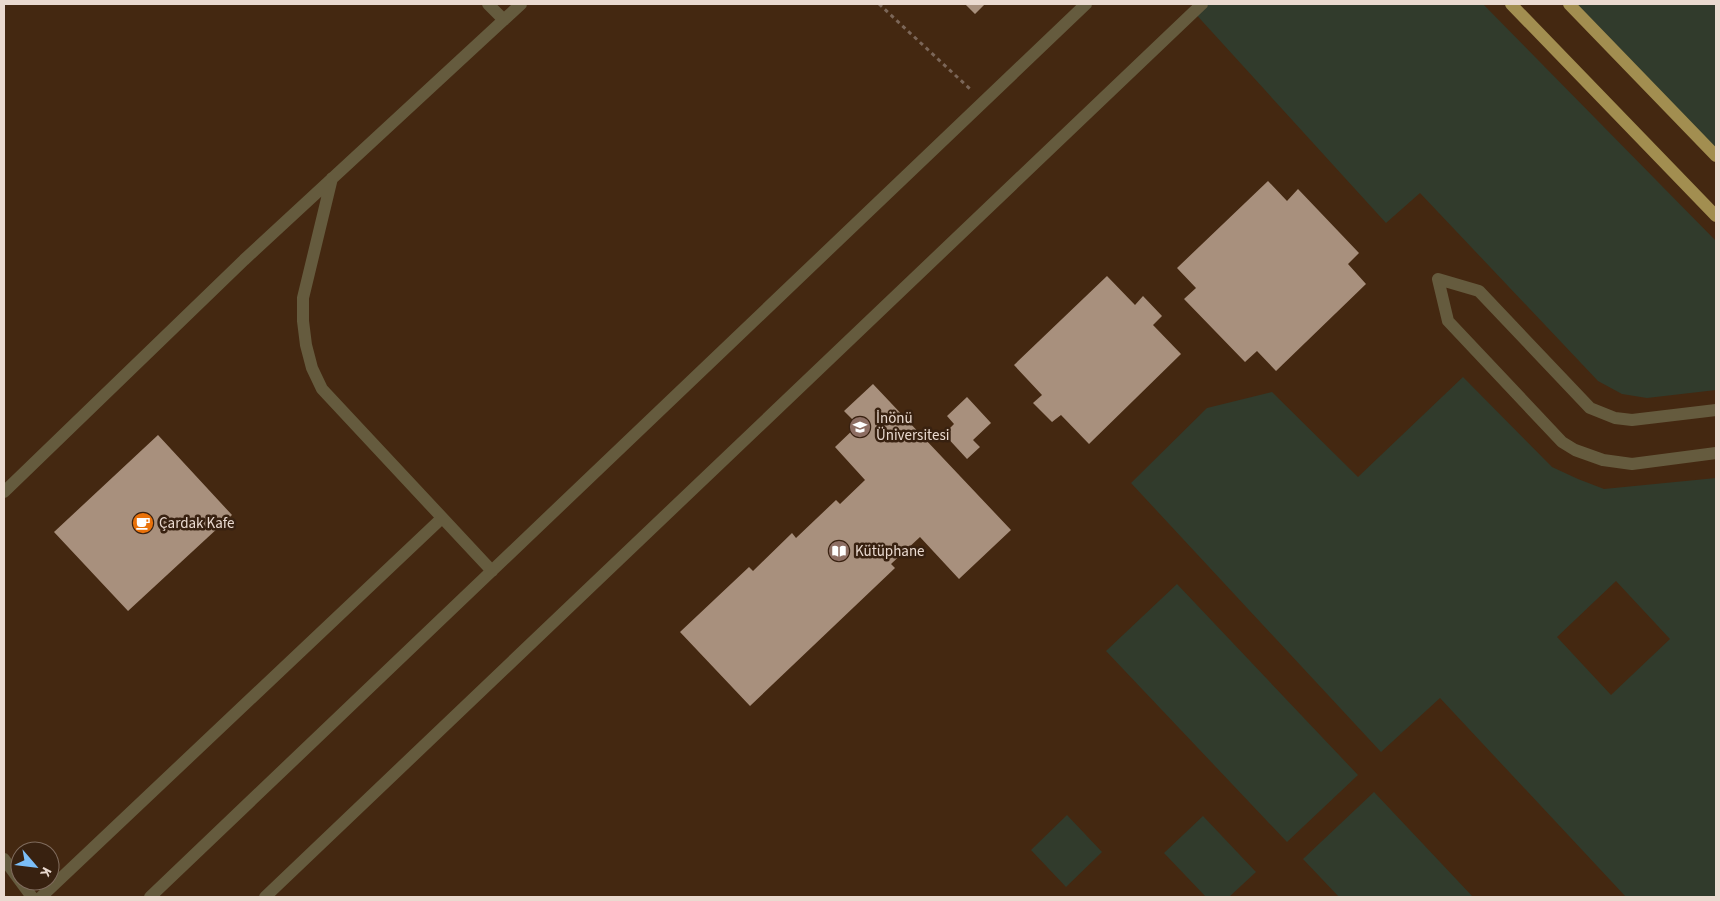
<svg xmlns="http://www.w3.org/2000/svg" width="1720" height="901" viewBox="0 0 1720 901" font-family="'Source Sans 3',sans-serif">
<rect width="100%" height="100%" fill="#382110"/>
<path fill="#442811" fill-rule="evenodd" d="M 4,4 L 1716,4 L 1716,897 L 4,897 ZM 20,851 L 50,851 L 50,881 L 20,881 Z"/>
<path fill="#313b2c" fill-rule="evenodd" d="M 1199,4 L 1483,4 L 1716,241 L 1716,390 L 1647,398 L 1622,394 L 1598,381 L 1420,193 L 1386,223 L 1192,10 Z
M 1569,4 L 1716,4 L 1716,155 Z
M 1463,377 L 1552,467 L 1578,479 L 1604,489 L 1716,478 L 1716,897 L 1626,897 L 1440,698 L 1381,752 L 1131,483 L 1207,408 L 1272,392 L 1358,477 ZM 1616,581 L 1670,639 L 1611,695 L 1557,637 Z
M 1177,584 L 1358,775 L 1287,842 L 1106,651 Z
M 1374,792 L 1473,897 L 1339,897 L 1303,859 Z
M 1067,815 L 1102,852 L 1066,887 L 1031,850 Z
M 1203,816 L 1256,872 L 1229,897 L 1206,897 L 1164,853 Z"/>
<path fill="#a8907d" d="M 965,4 L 985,4 L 975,14 Z
M 1268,181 L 1287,201 L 1298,189 L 1359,253 L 1348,264 L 1366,284 L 1276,371 L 1257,351 L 1245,362 L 1184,299 L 1196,288 L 1177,268 Z
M 1107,276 L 1135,305 L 1143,296 L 1162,316 L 1153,325 L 1181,354 L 1089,444 L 1061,415 L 1052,422 L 1033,403 L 1042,395 L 1014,365 Z
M 873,384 L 1011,530 L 959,579 L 920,537 L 891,564 L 895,568 L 750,706 L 680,632 L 749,567 L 753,571 L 792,533 L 796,538 L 836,500 L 840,504 L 865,480 L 835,447 L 858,425 L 844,411 Z
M 967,397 L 991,423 L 973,440 L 980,447 L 967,459 L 944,434 L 954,424 L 947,416 Z
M 158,435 L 232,515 L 128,611 L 54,532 Z"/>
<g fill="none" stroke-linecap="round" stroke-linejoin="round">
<path stroke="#7b6658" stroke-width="3" stroke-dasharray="4 4" stroke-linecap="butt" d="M 879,4 L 970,89"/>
<path stroke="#655b3e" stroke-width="12" d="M 488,4 L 504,20
M 332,178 L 303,298 L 303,321 L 306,345 L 312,368 L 322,389 L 492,571
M 1716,410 L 1632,420 L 1615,418 L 1590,408 L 1479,291 L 1438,279 L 1448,321 L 1562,442 L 1575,450 L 1603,460 L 1632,464 L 1716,453
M 4,492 L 244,260 L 521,4
M 4,859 L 32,897
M 41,897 L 442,518
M 150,897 L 1086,4
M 265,897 L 1202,4"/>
<path stroke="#a28e50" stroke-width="12" d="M 1511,4 L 1716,216
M 1569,4 L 1716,156"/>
</g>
<defs>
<g id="university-disc" transform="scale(1.125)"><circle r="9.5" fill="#8d6e63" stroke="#382110"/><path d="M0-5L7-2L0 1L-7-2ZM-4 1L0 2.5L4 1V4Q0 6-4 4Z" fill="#fff"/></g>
<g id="cafe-disc" transform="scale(1.125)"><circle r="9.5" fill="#e8710a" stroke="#382110"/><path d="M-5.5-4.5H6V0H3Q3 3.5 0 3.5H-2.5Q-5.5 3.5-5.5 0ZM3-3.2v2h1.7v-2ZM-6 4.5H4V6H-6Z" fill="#fff"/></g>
<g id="library-disc" transform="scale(1.125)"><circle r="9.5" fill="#8d6e63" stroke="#382110"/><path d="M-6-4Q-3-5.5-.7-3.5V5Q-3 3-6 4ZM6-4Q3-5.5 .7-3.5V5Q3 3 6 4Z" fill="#fff"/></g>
</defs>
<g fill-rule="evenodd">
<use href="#university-disc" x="860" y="427"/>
<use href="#cafe-disc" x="143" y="523"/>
<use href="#library-disc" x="839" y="551"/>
</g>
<g text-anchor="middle" stroke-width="5" stroke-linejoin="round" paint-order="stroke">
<g font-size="15" fill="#eadad0" stroke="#382110" text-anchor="start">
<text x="876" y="423">İnönü<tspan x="876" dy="17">Üniversitesi</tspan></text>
<text x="159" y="528">Çardak Kafe</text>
<text x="855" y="556">Kütüphane</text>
</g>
</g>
<rect width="1720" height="901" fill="none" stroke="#eadad0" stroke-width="10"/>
<g transform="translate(35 866) rotate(118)"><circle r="24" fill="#382110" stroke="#7f6b5d"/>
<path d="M0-4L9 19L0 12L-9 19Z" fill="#7bbef8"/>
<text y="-8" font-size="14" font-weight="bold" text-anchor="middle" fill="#eadad0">K</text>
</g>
</svg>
